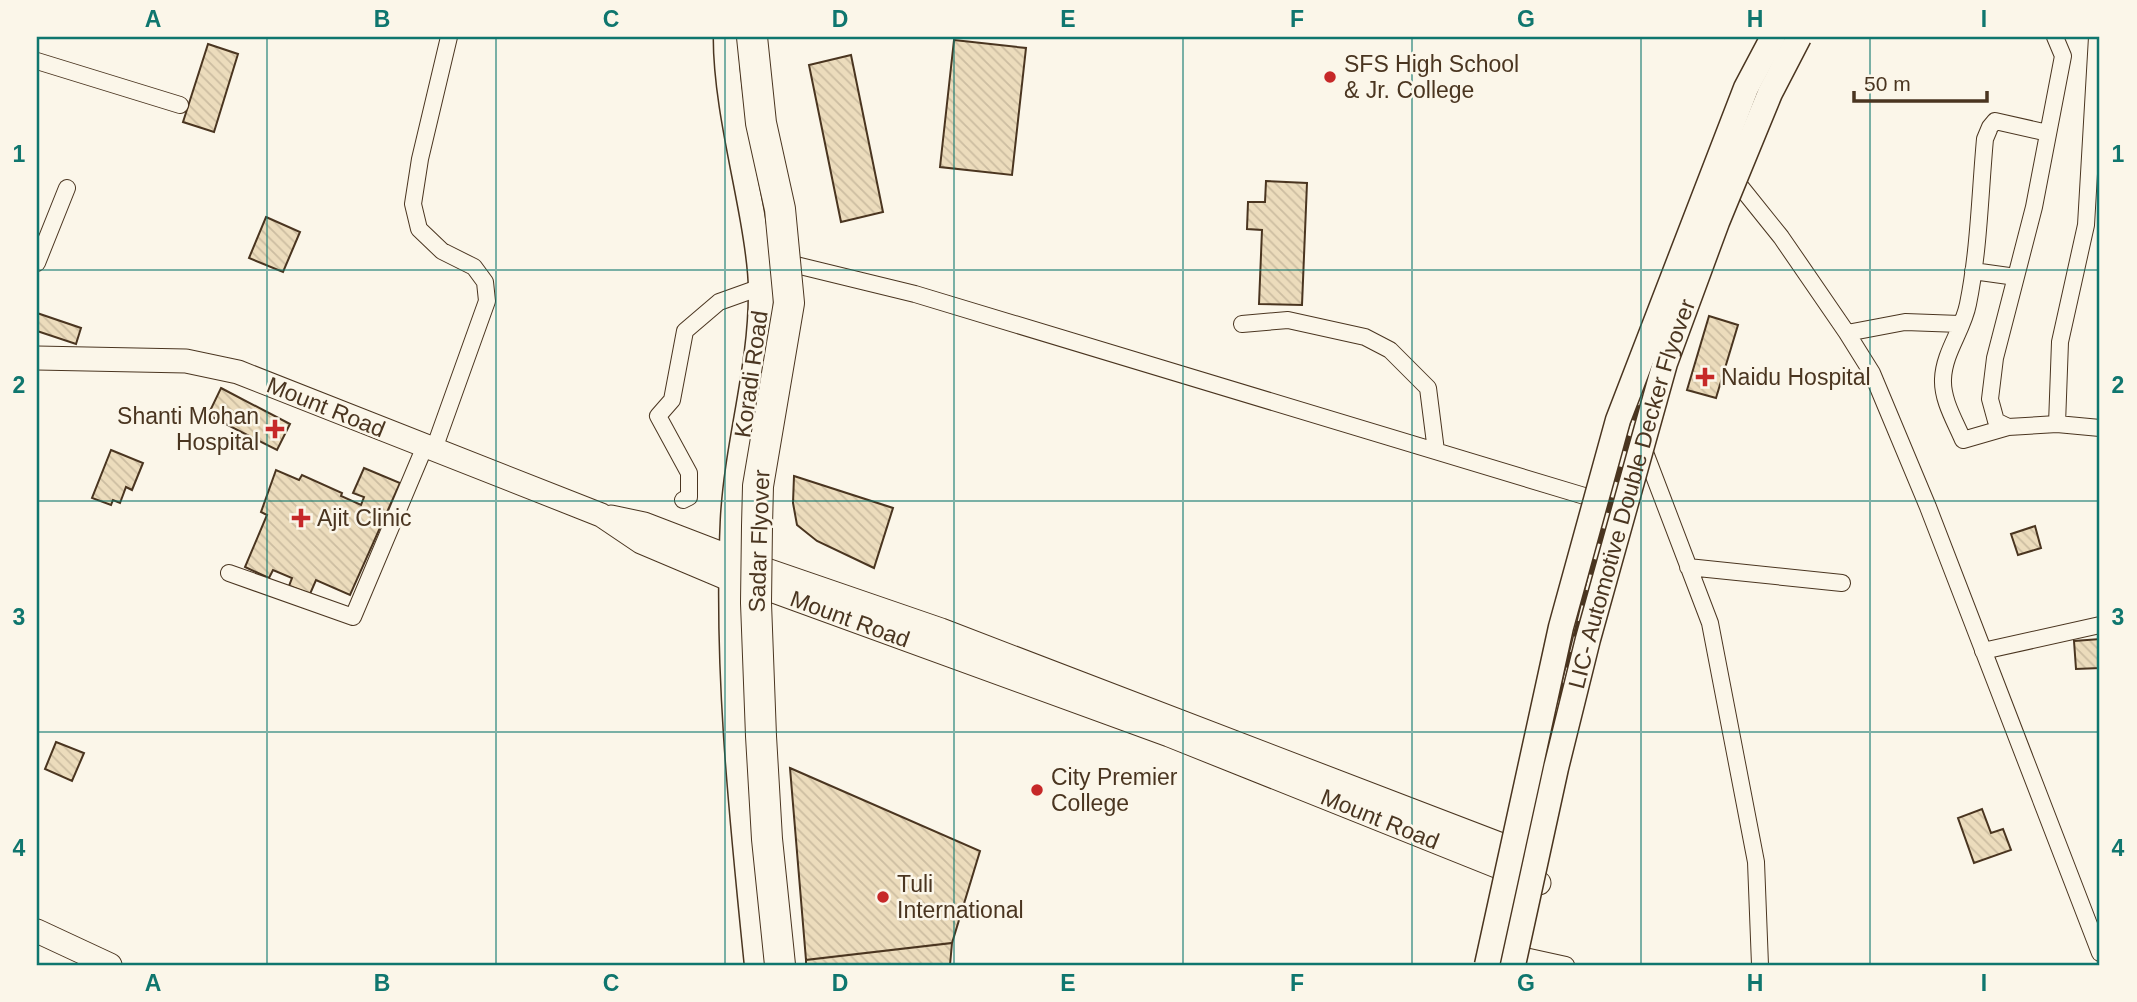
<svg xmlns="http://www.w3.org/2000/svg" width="2137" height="1002" viewBox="0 0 2137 1002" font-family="Helvetica,sans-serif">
<defs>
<pattern id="building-back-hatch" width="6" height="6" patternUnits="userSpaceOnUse" patternTransform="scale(1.75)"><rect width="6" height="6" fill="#ecdcbc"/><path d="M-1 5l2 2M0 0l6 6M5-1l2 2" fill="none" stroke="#ccbda1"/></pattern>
</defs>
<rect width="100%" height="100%" fill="#fbf6e9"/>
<path fill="url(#building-back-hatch)" stroke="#4a3520" stroke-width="2" d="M 954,40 L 1026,48 L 1012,175 L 940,167 Z
M 208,44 L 238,54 L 214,132 L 183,122 Z
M 851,55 L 883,212 L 841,222 L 809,65 Z
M 1266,181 L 1307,183 L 1302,305 L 1259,304 L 1262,230 L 1247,229 L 1248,202 L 1265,202 Z
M 266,217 L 300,232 L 283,272 L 249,258 Z
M 37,313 L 81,328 L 76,344 L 37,331 Z
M 1709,316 L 1738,325 L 1716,398 L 1687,390 Z
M 221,388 L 290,424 L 277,450 L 208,415 Z
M 111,450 L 143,463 L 132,490 L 126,487 L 120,503 L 113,500 L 111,505 L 92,498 Z
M 364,468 L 400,483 L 350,595 L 316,580 L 310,594 L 289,586 L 292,578 L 273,570 L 269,578 L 245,567 L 267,515 L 261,512 L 276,470 L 299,480 L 302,475 L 342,493 L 341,496 L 361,505 L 364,497 L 353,493 Z
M 794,476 L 893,508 L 874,568 L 817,541 L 797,525 L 793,503 Z
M 2035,526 L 2041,548 L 2018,555 L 2011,534 Z
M 2100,639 L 2100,668 L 2076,669 L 2074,641 Z
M 56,742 L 84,753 L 72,781 L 45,769 Z
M 790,768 L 980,851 L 952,943 L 806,960 Z
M 1982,809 L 1991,833 L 2003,829 L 2011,850 L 1974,863 L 1958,818 Z
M 952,943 L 950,965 L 806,965 L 806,960 Z"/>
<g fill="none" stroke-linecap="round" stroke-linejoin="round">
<g stroke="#4a3520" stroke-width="18">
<path id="street" d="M 2055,37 L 2063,56 L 2034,207 L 1995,358 L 1990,399 L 1996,421 L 2008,427 L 2057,424
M 2097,37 L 2086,225 L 2060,342 L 2057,424 L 2100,428
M 37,61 L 180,105
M 1728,177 L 1740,186 L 1781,237 L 1847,333 L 1872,373 L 1928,507 L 2100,953
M 37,263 L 67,188
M 796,265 L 915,294 L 1591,498
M 1973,271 L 2016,277
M 1242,324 L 1288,320 L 1365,337 L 1390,350 L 1428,388 L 1436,451
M 1847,333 L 1905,322 L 1960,324
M 2008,427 L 1963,440 C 1955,421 1942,400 1943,379 C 1944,352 1963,330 1968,304 C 1979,250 1980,193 1985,139 L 1990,127 L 1995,121 L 2048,133
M 434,449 L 487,301 L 485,282 L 474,267 L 442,251 L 419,229 L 413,204 L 420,159 L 449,37
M 1646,455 L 1710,623 L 1756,862 L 1760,965
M 683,500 L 689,497 L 689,473 L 658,416 L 672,400 L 685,331 L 719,302 L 761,287
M 1688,567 L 1842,583
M 229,573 L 353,617 L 425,446
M 1983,651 L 2100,625
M 1525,956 L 1566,965"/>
</g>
<g stroke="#4a3520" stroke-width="25">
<path id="secondary" d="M 37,358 L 186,361 L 238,372 L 601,515 L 641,542 L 731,580 L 768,589 L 1169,735 L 1539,883
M 611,517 L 644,524 L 743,562 L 941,630 L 1528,855
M 37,931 L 110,965"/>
</g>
<g stroke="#4a3520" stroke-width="27">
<path id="primary" d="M 726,37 C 726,96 743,162 753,220 C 757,243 761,266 761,289 C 762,367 737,443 733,520 C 726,668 742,818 757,965"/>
</g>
<use href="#street" stroke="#fbf6e9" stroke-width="16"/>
<use href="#secondary" stroke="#fbf6e9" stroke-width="23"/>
<use href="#primary" stroke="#fbf6e9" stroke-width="24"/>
<g stroke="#4a3520" stroke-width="8">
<path id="rail" d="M 1493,965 C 1505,907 1514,847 1528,789 C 1554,674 1582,558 1616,445 C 1649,332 1694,222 1741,114
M 1504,965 L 1538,793 L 1600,541 L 1626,446 L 1664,333 L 1708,218 L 1757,101 L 1788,37"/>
</g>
<use href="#rail" stroke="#fbf6e9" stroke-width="5" stroke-dasharray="16" stroke-linecap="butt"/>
<g stroke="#4a3520" stroke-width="27" stroke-linecap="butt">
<g id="primary-bridge">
<path d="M 1487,965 L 1561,627 L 1618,420 L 1746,88 L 1773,37"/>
<path id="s1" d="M 1513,965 L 1556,768 L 1588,639 L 1665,363 L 1717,222 L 1770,93 L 1799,37"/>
</g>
</g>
<g stroke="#4a3520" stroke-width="32" stroke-linecap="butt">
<path id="highway-bridge" d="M 752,37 L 761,123 L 780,209 L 789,303 L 758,486 L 757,526 L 756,603 L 761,736 L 767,839 L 780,965"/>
</g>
<use href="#primary-bridge" stroke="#fbf6e9" stroke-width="24"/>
<use href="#highway-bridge" stroke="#fbf6e9" stroke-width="30"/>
</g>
<path fill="none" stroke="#0f766e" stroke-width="2" stroke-opacity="0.55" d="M 267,37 L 267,965M 496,37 L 496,965M 725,37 L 725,965M 954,37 L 954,965M 1183,37 L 1183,965M 1412,37 L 1412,965M 1641,37 L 1641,965M 1870,37 L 1870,965M 37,270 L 2100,270M 37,501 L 2100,501M 37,732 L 2100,732"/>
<g fill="#c62828" stroke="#fbf6e9" stroke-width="2.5">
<circle cx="1330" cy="77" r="7"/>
<path d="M1701.5 366.5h7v7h7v7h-7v7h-7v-7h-7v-7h7z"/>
<path d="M271.5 418.5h7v7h7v7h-7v7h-7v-7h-7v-7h7z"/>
<path d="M297.5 507.5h7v7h7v7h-7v7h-7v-7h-7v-7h7z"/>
<circle cx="1037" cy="790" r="7"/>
<circle cx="883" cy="897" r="7"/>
</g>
<g text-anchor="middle" stroke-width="5" stroke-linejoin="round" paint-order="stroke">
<g font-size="23" fill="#4a3520" stroke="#fbf6e9" text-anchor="start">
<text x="1344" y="72">SFS High School<tspan x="1344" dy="26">&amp; Jr. College</tspan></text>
<text x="1721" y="385">Naidu Hospital</text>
<text x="259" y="424" text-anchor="end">Shanti Mohan<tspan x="259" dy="26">Hospital</tspan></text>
<text x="317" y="526">Ajit Clinic</text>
<text x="1051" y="785">City Premier<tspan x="1051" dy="26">College</tspan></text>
<text x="897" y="892">Tuli<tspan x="897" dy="26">International</tspan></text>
</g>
<g font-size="23" fill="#4a3520" stroke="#fbf6e9">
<text transform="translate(751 374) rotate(-82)" y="8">Koradi Road</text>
<text transform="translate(326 407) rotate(22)" y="8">Mount Road</text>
<text dy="8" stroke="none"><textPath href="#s1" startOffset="486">LIC- Automotive Double Decker Flyover</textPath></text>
<text transform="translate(759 541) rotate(-88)" y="8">Sadar Flyover</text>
<text transform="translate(850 619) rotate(20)" y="8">Mount Road</text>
<text transform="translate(1380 819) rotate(22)" y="8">Mount Road</text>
</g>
</g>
<rect width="2137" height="1002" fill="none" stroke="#fbf6e9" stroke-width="77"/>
<path d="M1854 91v10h133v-10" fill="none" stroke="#4a3520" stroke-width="3.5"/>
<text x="1864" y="91" font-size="21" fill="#4a3520" stroke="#fbf6e9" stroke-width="5" paint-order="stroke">50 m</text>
<rect x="38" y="38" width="2060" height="926" fill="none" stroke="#0f766e" stroke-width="2.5"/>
<g font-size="23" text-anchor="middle" font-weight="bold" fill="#0f766e">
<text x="153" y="27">A</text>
<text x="382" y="27">B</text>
<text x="611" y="27">C</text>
<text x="840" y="27">D</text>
<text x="1068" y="27">E</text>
<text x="1297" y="27">F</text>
<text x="1526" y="27">G</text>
<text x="1755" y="27">H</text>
<text x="1984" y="27">I</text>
<text x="19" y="162">1</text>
<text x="2118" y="162">1</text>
<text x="19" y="393">2</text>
<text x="2118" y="393">2</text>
<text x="19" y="625">3</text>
<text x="2118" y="625">3</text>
<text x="19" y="856">4</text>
<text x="2118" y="856">4</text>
<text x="153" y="991">A</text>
<text x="382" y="991">B</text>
<text x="611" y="991">C</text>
<text x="840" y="991">D</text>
<text x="1068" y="991">E</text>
<text x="1297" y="991">F</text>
<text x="1526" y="991">G</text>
<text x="1755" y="991">H</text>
<text x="1984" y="991">I</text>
</g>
</svg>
